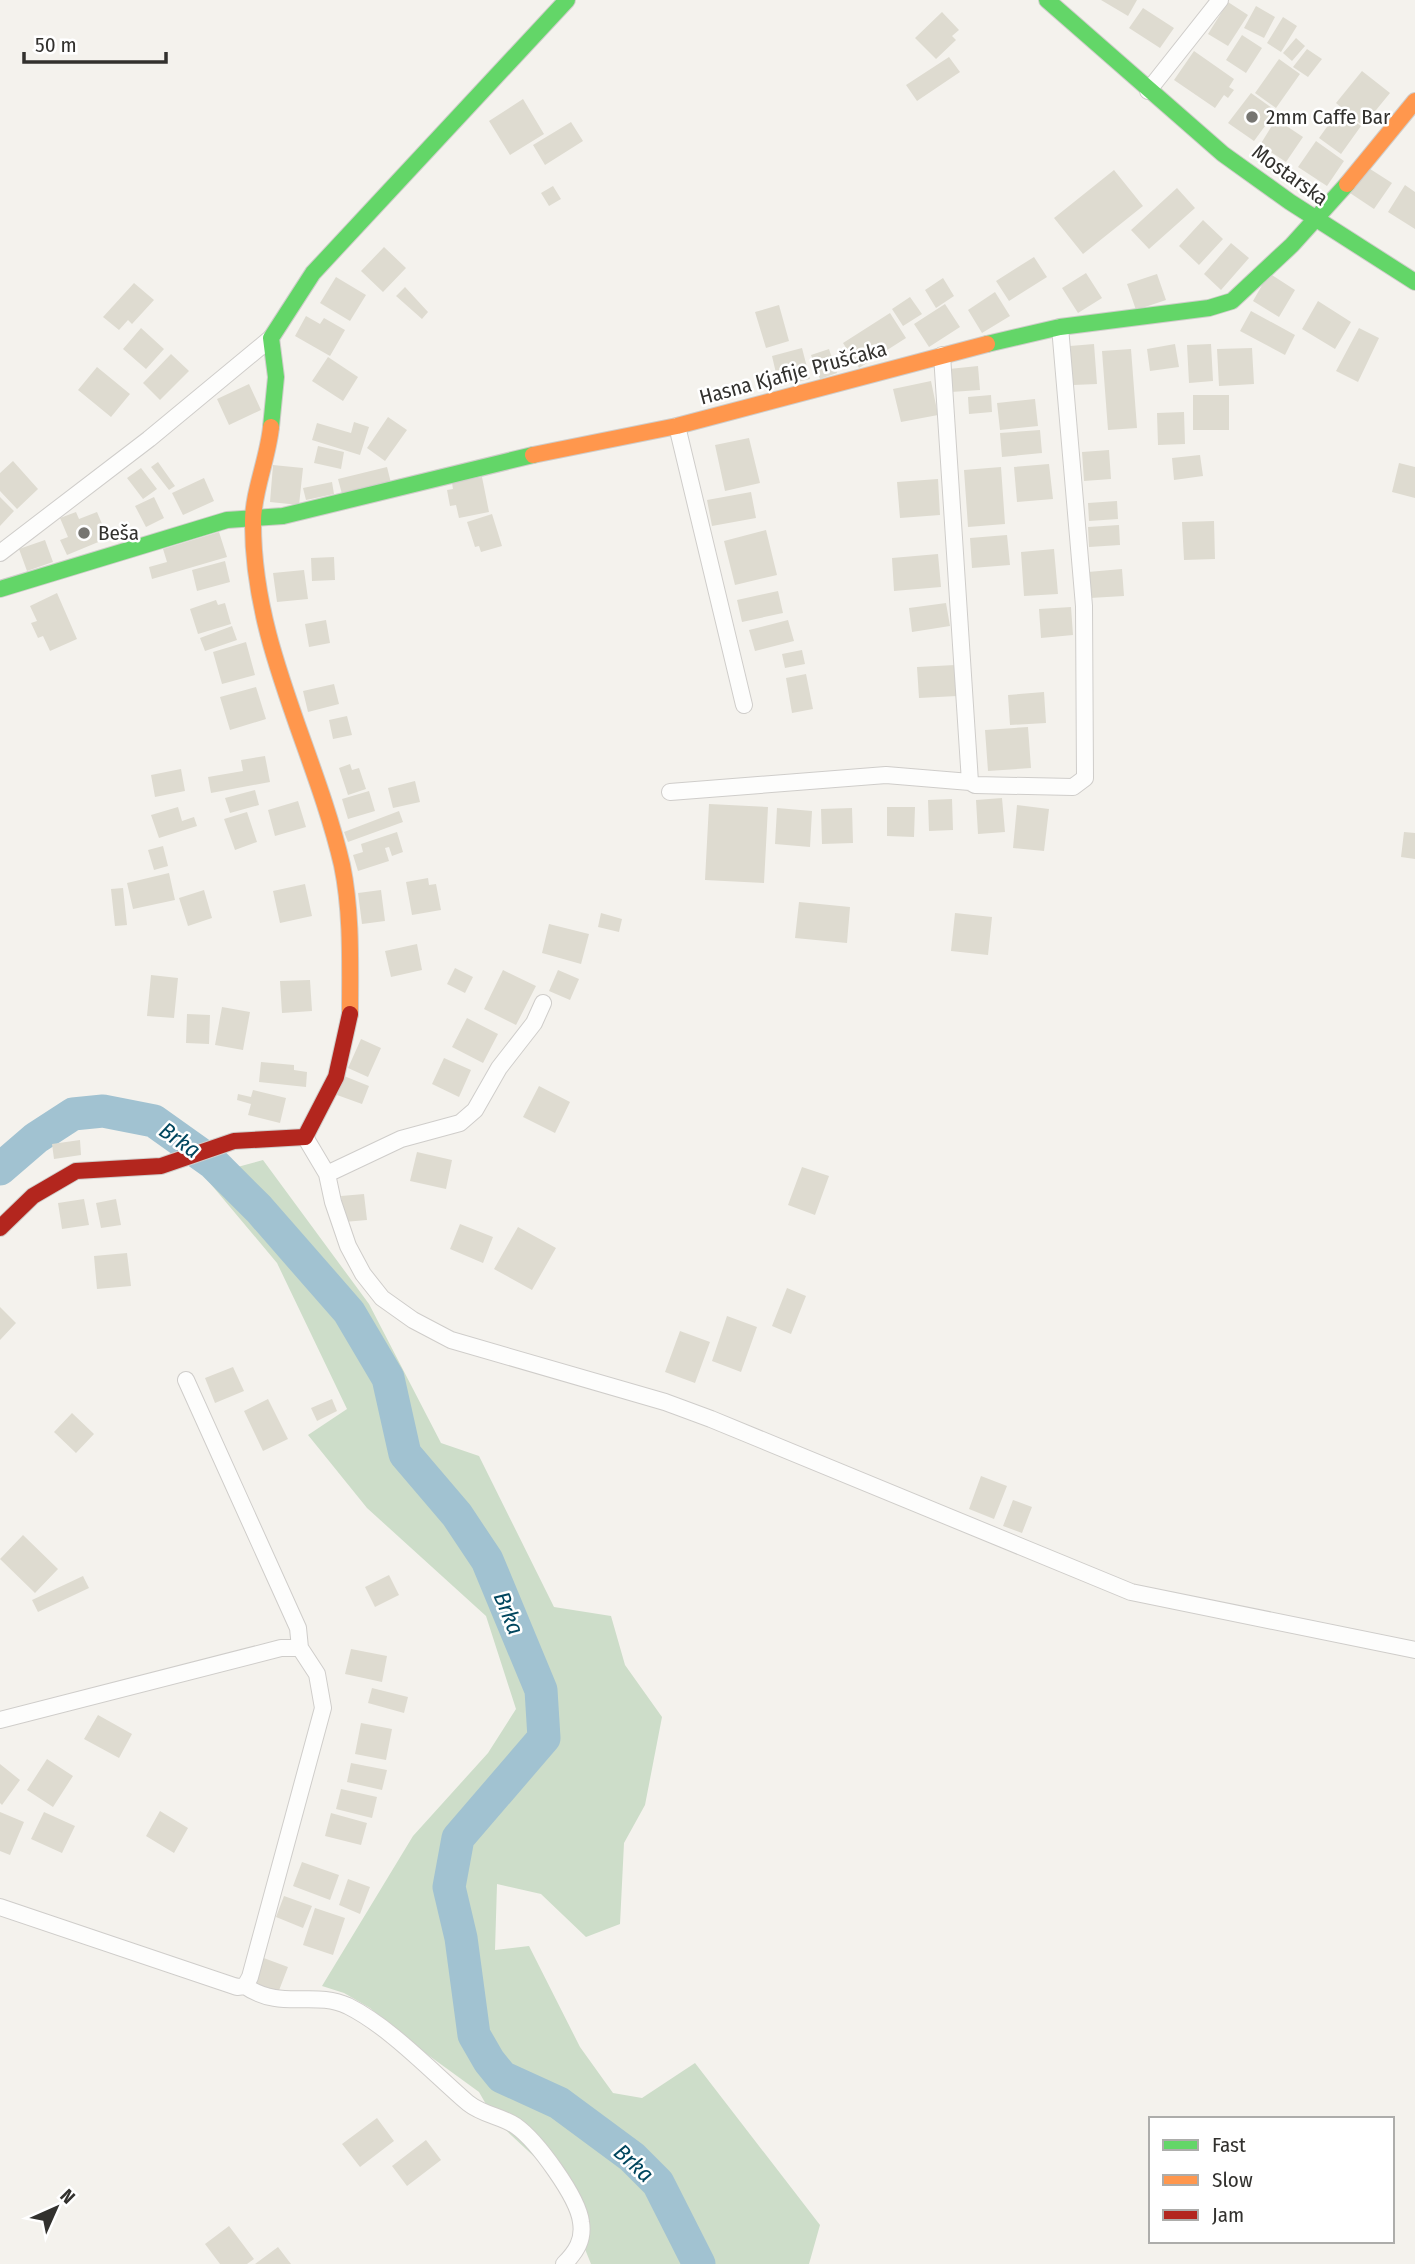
<svg xmlns="http://www.w3.org/2000/svg" width="1415" height="2264" viewBox="0 0 1415 2264" font-family="'Fira Sans Condensed',sans-serif">
<rect width="100%" height="100%" fill="#f4f2ed"/>
<path fill="#cdddc9" d="M 263,1160 L 369,1304 L 441,1443 L 479,1456 L 554,1607 L 611,1616 L 625,1665 L 662,1717 L 645,1805 L 624,1843 L 620,1924 L 586,1937 L 541,1894 L 497,1884 L 495,1950 L 529,1946 L 580,2047 L 613,2093 L 642,2098 L 695,2063 L 820,2225 L 809,2264 L 591,2264 L 556,2177 L 495,2120 L 479,2092 L 413,2044 L 370,2008 L 344,1993 L 322,1986 L 413,1836 L 488,1753 L 516,1709 L 486,1616 L 367,1508 L 308,1435 L 347,1409 L 277,1263 L 204,1176 Z"/>
<g fill="none" stroke-linecap="round" stroke-linejoin="round">
<path stroke="#a1c2d1" stroke-width="33" d="M 0,1169 L 36,1138 L 73,1114 L 103,1111 L 154,1121 L 213,1163 L 259,1209 L 349,1312 L 388,1378 L 405,1454 L 457,1515 L 487,1560 L 541,1690 L 544,1738 L 458,1838 L 449,1887 L 461,1938 L 474,2035 L 489,2061 L 502,2077 L 559,2103 L 632,2157 L 658,2183 L 699,2264"/>
</g>
<path fill="#dedbd0" d="M 1101,0 L 1137,0 L 1128,16 Z
M 1228,2 L 1248,15 L 1228,46 L 1208,34 Z
M 1256,6 L 1275,17 L 1264,38 L 1244,28 Z
M 1143,8 L 1174,28 L 1160,48 L 1129,28 Z
M 942,12 L 959,30 L 952,36 L 956,40 L 936,59 L 915,38 Z
M 1283,17 L 1297,26 L 1281,52 L 1267,43 Z
M 1242,35 L 1262,48 L 1246,73 L 1226,60 Z
M 1296,38 L 1305,46 L 1292,61 L 1283,53 Z
M 1307,49 L 1322,59 L 1308,77 L 1293,67 Z
M 1194,51 L 1234,79 L 1229,87 L 1234,90 L 1228,98 L 1224,95 L 1215,108 L 1174,80 Z
M 949,57 L 960,72 L 917,101 L 906,85 Z
M 1279,59 L 1300,74 L 1276,108 L 1255,93 Z
M 1362,71 L 1390,93 L 1363,126 L 1336,103 Z
M 1251,93 L 1276,111 L 1254,141 L 1228,123 Z
M 523,99 L 544,134 L 510,155 L 489,121 Z
M 1339,110 L 1361,126 L 1341,154 L 1319,138 Z
M 1276,119 L 1303,137 L 1286,162 L 1260,145 Z
M 571,122 L 583,141 L 545,165 L 533,145 Z
M 1316,141 L 1344,161 L 1327,186 L 1298,167 Z
M 1367,167 L 1392,183 L 1374,209 L 1350,193 Z
M 1114,170 L 1143,206 L 1083,254 L 1054,218 Z
M 1405,185 L 1415,192 L 1415,229 L 1388,212 Z
M 553,186 L 561,199 L 549,206 L 541,193 Z
M 1177,188 L 1195,208 L 1149,249 L 1131,230 Z
M 1203,220 L 1223,239 L 1199,265 L 1179,246 Z
M 1231,243 L 1249,258 L 1221,290 L 1204,274 Z
M 384,247 L 406,268 L 383,292 L 361,271 Z
M 1034,257 L 1047,277 L 1009,301 L 996,281 Z
M 1086,273 L 1102,298 L 1078,313 L 1062,288 Z
M 1269,273 L 1295,290 L 1279,317 L 1253,301 Z
M 1157,274 L 1166,300 L 1136,310 L 1127,284 Z
M 336,277 L 366,295 L 350,321 L 320,303 Z
M 943,278 L 954,296 L 936,308 L 925,290 Z
M 134,283 L 154,300 L 132,324 L 128,320 L 119,330 L 103,317 Z
M 405,287 L 428,312 L 422,319 L 396,296 Z
M 995,292 L 1010,316 L 982,333 L 968,310 Z
M 910,297 L 922,314 L 903,326 L 892,309 Z
M 1318,301 L 1351,322 L 1335,349 L 1302,329 Z
M 945,304 L 960,327 L 929,347 L 914,324 Z
M 779,305 L 789,341 L 766,348 L 755,312 Z
M 1251,311 L 1295,335 L 1285,355 L 1240,331 Z
M 890,313 L 906,338 L 859,368 L 843,343 Z
M 306,316 L 320,324 L 324,318 L 345,330 L 330,356 L 295,336 Z
M 141,328 L 164,349 L 146,369 L 123,349 Z
M 1359,328 L 1379,338 L 1358,382 L 1336,371 Z
M 1094,344 L 1097,384 L 1073,385 L 1070,346 Z
M 1175,344 L 1179,367 L 1150,371 L 1147,349 Z
M 1211,344 L 1213,381 L 1189,383 L 1187,345 Z
M 802,348 L 810,379 L 779,386 L 772,356 Z
M 1252,348 L 1254,384 L 1219,386 L 1217,349 Z
M 829,349 L 837,373 L 820,379 L 811,355 Z
M 1131,349 L 1137,428 L 1108,430 L 1102,351 Z
M 171,354 L 189,371 L 160,400 L 143,383 Z
M 328,357 L 358,377 L 343,401 L 312,381 Z
M 978,366 L 980,390 L 951,392 L 949,369 Z
M 97,367 L 130,394 L 111,417 L 78,390 Z
M 931,381 L 938,415 L 901,422 L 893,389 Z
M 249,384 L 261,410 L 229,425 L 217,399 Z
M 991,395 L 992,412 L 969,414 L 968,397 Z
M 1193,395 L 1229,395 L 1229,430 L 1193,430 Z
M 1035,399 L 1038,426 L 1000,430 L 997,403 Z
M 1184,412 L 1185,444 L 1158,445 L 1157,413 Z
M 388,417 L 407,430 L 385,461 L 367,448 Z
M 354,422 L 369,427 L 360,455 L 312,440 L 317,423 L 351,433 Z
M 1040,430 L 1042,453 L 1002,457 L 1000,433 Z
M 749,438 L 760,483 L 725,491 L 715,445 Z
M 318,446 L 344,452 L 341,469 L 314,463 Z
M 1109,450 L 1111,479 L 1084,481 L 1082,452 Z
M 1200,455 L 1203,476 L 1174,480 L 1172,458 Z
M 13,461 L 38,489 L 17,509 L 0,491 L 0,473 Z
M 158,462 L 175,486 L 169,490 L 151,467 Z
M 1399,463 L 1415,467 L 1415,498 L 1392,492 Z
M 1049,464 L 1053,499 L 1017,502 L 1014,467 Z
M 273,465 L 303,468 L 299,505 L 270,502 Z
M 387,467 L 391,483 L 342,494 L 338,479 Z
M 1001,467 L 1005,524 L 968,527 L 964,470 Z
M 141,468 L 157,489 L 143,499 L 127,478 Z
M 482,477 L 489,512 L 459,518 L 456,505 L 450,506 L 447,490 L 453,489 L 452,483 Z
M 204,478 L 214,501 L 183,515 L 172,493 Z
M 938,479 L 940,515 L 900,518 L 897,482 Z
M 332,482 L 334,494 L 306,500 L 303,488 Z
M 751,492 L 756,518 L 712,526 L 707,500 Z
M 0,497 L 14,511 L 0,526 Z
M 154,497 L 164,518 L 146,527 L 135,506 Z
M 1117,501 L 1118,519 L 1089,521 L 1088,503 Z
M 76,512 L 79,519 L 97,512 L 108,538 L 67,555 L 60,540 L 68,537 L 60,518 Z
M 492,514 L 502,546 L 481,552 L 479,546 L 475,547 L 467,522 Z
M 1214,521 L 1215,559 L 1184,560 L 1182,522 Z
M 1119,525 L 1120,545 L 1089,547 L 1088,527 Z
M 766,530 L 777,575 L 735,585 L 724,541 Z
M 219,532 L 227,557 L 152,579 L 149,567 L 167,562 L 163,549 Z
M 1007,535 L 1010,565 L 972,568 L 970,538 Z
M 45,540 L 53,562 L 27,571 L 19,549 Z
M 1054,549 L 1058,594 L 1024,596 L 1021,552 Z
M 938,554 L 941,587 L 894,591 L 892,558 Z
M 334,557 L 335,580 L 312,581 L 311,558 Z
M 225,561 L 230,582 L 197,591 L 192,570 Z
M 1122,569 L 1124,596 L 1090,598 L 1088,572 Z
M 304,570 L 308,599 L 277,602 L 273,573 Z
M 778,591 L 783,613 L 742,622 L 737,600 Z
M 57,593 L 77,639 L 50,651 L 43,636 L 38,638 L 31,623 L 37,621 L 30,606 Z
M 216,600 L 218,605 L 225,603 L 231,624 L 198,634 L 190,609 Z
M 946,603 L 950,626 L 912,632 L 909,608 Z
M 1071,607 L 1073,635 L 1041,638 L 1039,609 Z
M 326,620 L 330,643 L 309,647 L 305,624 Z
M 788,620 L 794,641 L 755,651 L 749,630 Z
M 232,626 L 237,640 L 205,651 L 200,638 Z
M 246,642 L 255,675 L 222,684 L 213,652 Z
M 802,650 L 805,664 L 785,668 L 782,654 Z
M 955,665 L 957,696 L 919,698 L 917,667 Z
M 806,674 L 813,709 L 792,713 L 786,678 Z
M 334,684 L 339,704 L 308,712 L 303,691 Z
M 256,687 L 266,719 L 230,730 L 220,697 Z
M 1044,692 L 1046,723 L 1010,725 L 1008,695 Z
M 347,716 L 352,735 L 333,739 L 329,720 Z
M 1028,727 L 1031,768 L 988,771 L 985,730 Z
M 265,756 L 270,782 L 211,793 L 208,777 L 243,771 L 241,760 Z
M 350,764 L 352,770 L 359,768 L 366,789 L 348,795 L 339,768 Z
M 181,769 L 185,791 L 155,797 L 151,775 Z
M 415,781 L 420,802 L 393,808 L 388,788 Z
M 255,790 L 259,805 L 230,813 L 225,798 Z
M 369,791 L 375,811 L 348,819 L 342,799 Z
M 1002,798 L 1005,832 L 978,834 L 976,800 Z
M 952,799 L 953,830 L 929,831 L 928,800 Z
M 298,801 L 306,827 L 275,836 L 268,810 Z
M 709,804 L 768,807 L 764,883 L 705,880 Z
M 1017,805 L 1049,809 L 1044,851 L 1013,848 Z
M 178,807 L 182,821 L 194,817 L 197,826 L 159,838 L 151,815 Z
M 887,807 L 915,807 L 914,837 L 887,836 Z
M 777,808 L 812,811 L 810,847 L 775,844 Z
M 852,808 L 853,843 L 822,844 L 821,809 Z
M 399,811 L 403,822 L 348,842 L 344,832 Z
M 247,812 L 257,842 L 235,850 L 224,819 Z
M 397,832 L 403,852 L 392,856 L 389,847 L 385,848 L 389,861 L 358,871 L 353,855 L 363,852 L 361,844 Z
M 1404,832 L 1415,833 L 1415,859 L 1401,857 Z
M 163,846 L 168,866 L 154,870 L 148,850 Z
M 169,873 L 175,900 L 133,909 L 127,883 Z
M 428,878 L 429,885 L 436,884 L 441,910 L 412,915 L 406,882 Z
M 305,884 L 312,916 L 280,923 L 273,891 Z
M 123,888 L 127,925 L 115,926 L 111,889 Z
M 204,890 L 212,918 L 188,926 L 179,898 Z
M 381,890 L 385,921 L 362,924 L 358,893 Z
M 799,902 L 850,907 L 847,943 L 795,938 Z
M 601,913 L 622,919 L 619,932 L 598,927 Z
M 955,913 L 992,917 L 988,955 L 951,951 Z
M 549,924 L 589,934 L 581,964 L 542,953 Z
M 417,944 L 422,970 L 391,977 L 385,951 Z
M 455,968 L 473,977 L 465,993 L 447,984 Z
M 503,970 L 536,986 L 516,1025 L 484,1009 Z
M 558,970 L 579,979 L 570,1000 L 549,991 Z
M 151,975 L 178,978 L 174,1018 L 147,1016 Z
M 310,980 L 312,1011 L 282,1013 L 280,981 Z
M 222,1007 L 250,1012 L 243,1050 L 215,1045 Z
M 187,1014 L 210,1015 L 209,1044 L 186,1043 Z
M 467,1018 L 498,1034 L 483,1063 L 452,1047 Z
M 361,1039 L 381,1048 L 368,1077 L 348,1068 Z
M 444,1058 L 471,1070 L 459,1097 L 432,1084 Z
M 261,1062 L 294,1065 L 294,1070 L 307,1072 L 306,1087 L 259,1082 Z
M 344,1076 L 369,1086 L 362,1104 L 337,1095 Z
M 539,1086 L 570,1102 L 555,1133 L 523,1117 Z
M 253,1090 L 286,1098 L 280,1123 L 248,1115 L 251,1104 L 237,1100 L 238,1094 L 251,1097 Z
M 80,1140 L 81,1155 L 54,1159 L 52,1144 Z
M 417,1152 L 452,1160 L 446,1189 L 410,1181 Z
M 802,1167 L 829,1176 L 815,1215 L 788,1205 Z
M 364,1194 L 367,1220 L 344,1222 L 341,1196 Z
M 84,1199 L 89,1225 L 62,1229 L 58,1203 Z
M 116,1199 L 121,1225 L 101,1228 L 96,1203 Z
M 460,1224 L 493,1237 L 483,1263 L 450,1249 Z
M 518,1227 L 556,1248 L 532,1290 L 494,1269 Z
M 127,1253 L 131,1286 L 97,1289 L 94,1256 Z
M 787,1288 L 806,1296 L 791,1334 L 772,1326 Z
M 0,1307 L 16,1323 L 0,1340 Z
M 727,1316 L 757,1327 L 741,1372 L 712,1361 Z
M 680,1331 L 710,1342 L 695,1383 L 665,1372 Z
M 233,1367 L 244,1391 L 215,1403 L 205,1378 Z
M 268,1399 L 288,1439 L 263,1451 L 244,1411 Z
M 332,1399 L 337,1411 L 317,1421 L 311,1408 Z
M 72,1413 L 94,1434 L 76,1453 L 54,1432 Z
M 981,1476 L 1007,1486 L 994,1519 L 969,1509 Z
M 1013,1500 L 1032,1507 L 1022,1533 L 1003,1526 Z
M 23,1535 L 58,1569 L 35,1593 L 0,1559 Z
M 389,1575 L 399,1595 L 375,1607 L 365,1587 Z
M 83,1576 L 89,1588 L 38,1612 L 32,1600 Z
M 351,1649 L 387,1656 L 382,1682 L 345,1674 Z
M 372,1688 L 408,1697 L 404,1713 L 368,1703 Z
M 98,1715 L 132,1734 L 119,1758 L 84,1739 Z
M 361,1723 L 392,1729 L 386,1760 L 355,1754 Z
M 47,1759 L 73,1776 L 53,1807 L 27,1790 Z
M 351,1763 L 387,1770 L 382,1790 L 347,1782 Z
M 0,1764 L 20,1780 L 2,1805 L 0,1803 Z
M 341,1789 L 377,1797 L 372,1818 L 336,1809 Z
M 160,1811 L 188,1828 L 174,1853 L 146,1836 Z
M 0,1812 L 24,1822 L 10,1855 L 0,1851 Z
M 44,1812 L 75,1826 L 62,1853 L 31,1839 Z
M 331,1813 L 367,1823 L 361,1845 L 325,1836 Z
M 302,1862 L 339,1875 L 330,1900 L 293,1886 Z
M 348,1879 L 370,1887 L 360,1914 L 339,1905 Z
M 284,1896 L 312,1906 L 303,1928 L 276,1917 Z
M 315,1908 L 345,1918 L 333,1955 L 303,1945 Z
M 261,1957 L 288,1967 L 278,1993 L 251,1983 Z
M 377,2118 L 394,2141 L 360,2167 L 342,2144 Z
M 426,2140 L 441,2160 L 407,2186 L 392,2166 Z
M 229,2226 L 254,2259 L 247,2264 L 220,2264 L 205,2244 Z
M 278,2247 L 291,2264 L 255,2264 Z"/>
<g fill="none" stroke-linecap="round" stroke-linejoin="round">
<g stroke="#cfcdca" stroke-width="18">
<path id="street" d="M 1148,91 L 1220,0
M 942,355 L 970,782 L 975,785 L 1073,787 L 1085,778 L 1084,606 L 1060,327
M 677,426 L 744,705
M 0,553 L 149,439 L 271,338
M 670,792 L 886,775 L 970,782
M 305,1137 L 327,1174 L 333,1202 L 348,1246 L 363,1274 L 382,1298 L 413,1320 L 451,1340 L 665,1402 L 711,1419 L 1131,1592 L 1415,1650
M 327,1174 L 401,1139 L 460,1123 L 475,1110 L 499,1068 L 534,1023 L 543,1003
M 0,1720 L 281,1648 L 300,1648
M 0,1907 L 237,1987 L 245,1986 L 250,1977 L 323,1708 L 317,1674 L 300,1648 L 298,1628 L 186,1380
M 245,1986 C 281,2011 314,1990 348,2006 C 390,2027 432,2072 468,2103 C 483,2115 501,2116 516,2126 C 537,2141 578,2197 581,2222 C 584,2240 576,2252 564,2264"/>
</g>
<g stroke="#cfcdca" stroke-width="18">
<path id="fast" d="M 1047,0 L 1223,154 L 1290,202 L 1415,282
M 987,344 L 1060,327 L 1209,308 L 1232,301 L 1292,245 L 1347,184
M 271,427 L 276,377 L 271,338 L 313,273 L 567,0
M 0,589 L 227,520 L 283,516 L 533,455"/>
</g>
<g stroke="#cfcdca" stroke-width="18">
<path id="slow" d="M 1347,184 L 1415,101
M 271,427 C 268,458 253,492 253,521 C 252,644 315,749 342,865 C 352,913 350,965 350,1014
M 533,455 L 677,426 L 987,344"/>
</g>
<g stroke="#cfcdca" stroke-width="18">
<path id="jam" d="M 0,1228 L 33,1196 L 76,1171 L 161,1166 L 234,1141 L 305,1137 L 336,1077 L 350,1014"/>
</g>
<use href="#street" stroke="#fdfdfc" stroke-width="16"/>
<use href="#fast" stroke="#63d668" stroke-width="16"/>
<use href="#slow" stroke="#ff974d" stroke-width="16"/>
<use href="#jam" stroke="#b3261e" stroke-width="16"/>
</g>
<g fill="#767571" stroke="#fff" stroke-width="2.5">
<circle cx="1252" cy="117" r="7"/>
<circle cx="84" cy="533" r="7"/>
</g>
<g text-anchor="middle" stroke-width="5" stroke-linejoin="round" paint-order="stroke">
<g font-size="21" fill="#32312e" stroke="#fff" text-anchor="start">
<text x="1266" y="124">2mm Caffe Bar</text>
<text x="98" y="540">Beša</text>
</g>
<g font-size="21" fill="#32312e" stroke="#fff">
<text transform="translate(1290 175) rotate(36)" y="7">Mostarska</text>
<text transform="translate(793 373) rotate(-15)" y="7">Hasna Kjafije Prušćaka</text>
</g>
<g font-size="23" font-style="italic" fill="#00465e" stroke="#fff">
<text transform="translate(180 1140) rotate(35)" y="8">Brka</text>
<text transform="translate(509 1613) rotate(68)" y="8">Brka</text>
<text transform="translate(634 2163) rotate(42)" y="8">Brka</text>
</g>
</g>
<rect x="1149" y="2117" width="245" height="126" fill="#ffffff" stroke="#adadab" stroke-width="2"/>
<rect x="1163" y="2140" width="35" height="10" fill="#63d668" stroke="#adadab" stroke-width="2"/>
<text x="1212" y="2152" font-size="21" fill="#32312e">Fast</text>
<rect x="1163" y="2175" width="35" height="10" fill="#ff974d" stroke="#adadab" stroke-width="2"/>
<text x="1212" y="2187" font-size="21" fill="#32312e">Slow</text>
<rect x="1163" y="2210" width="35" height="10" fill="#b3261e" stroke="#adadab" stroke-width="2"/>
<text x="1212" y="2222" font-size="21" fill="#32312e">Jam</text>
<g transform="translate(56 2208) rotate(45)" stroke="#ffffff" stroke-width="5" paint-order="stroke">
<path d="M0-5L12 26L0 18L-12 26Z" fill="#32312e"/>
<text y="-10" font-size="19" font-weight="bold" text-anchor="middle" fill="#32312e">N</text>
</g>
<path d="M24 52v10h142v-10" fill="none" stroke="#32312e" stroke-width="3.5"/>
<text x="35" y="52" font-size="21" fill="#32312e" stroke="#ffffff" stroke-width="5" paint-order="stroke">50 m</text>
</svg>
